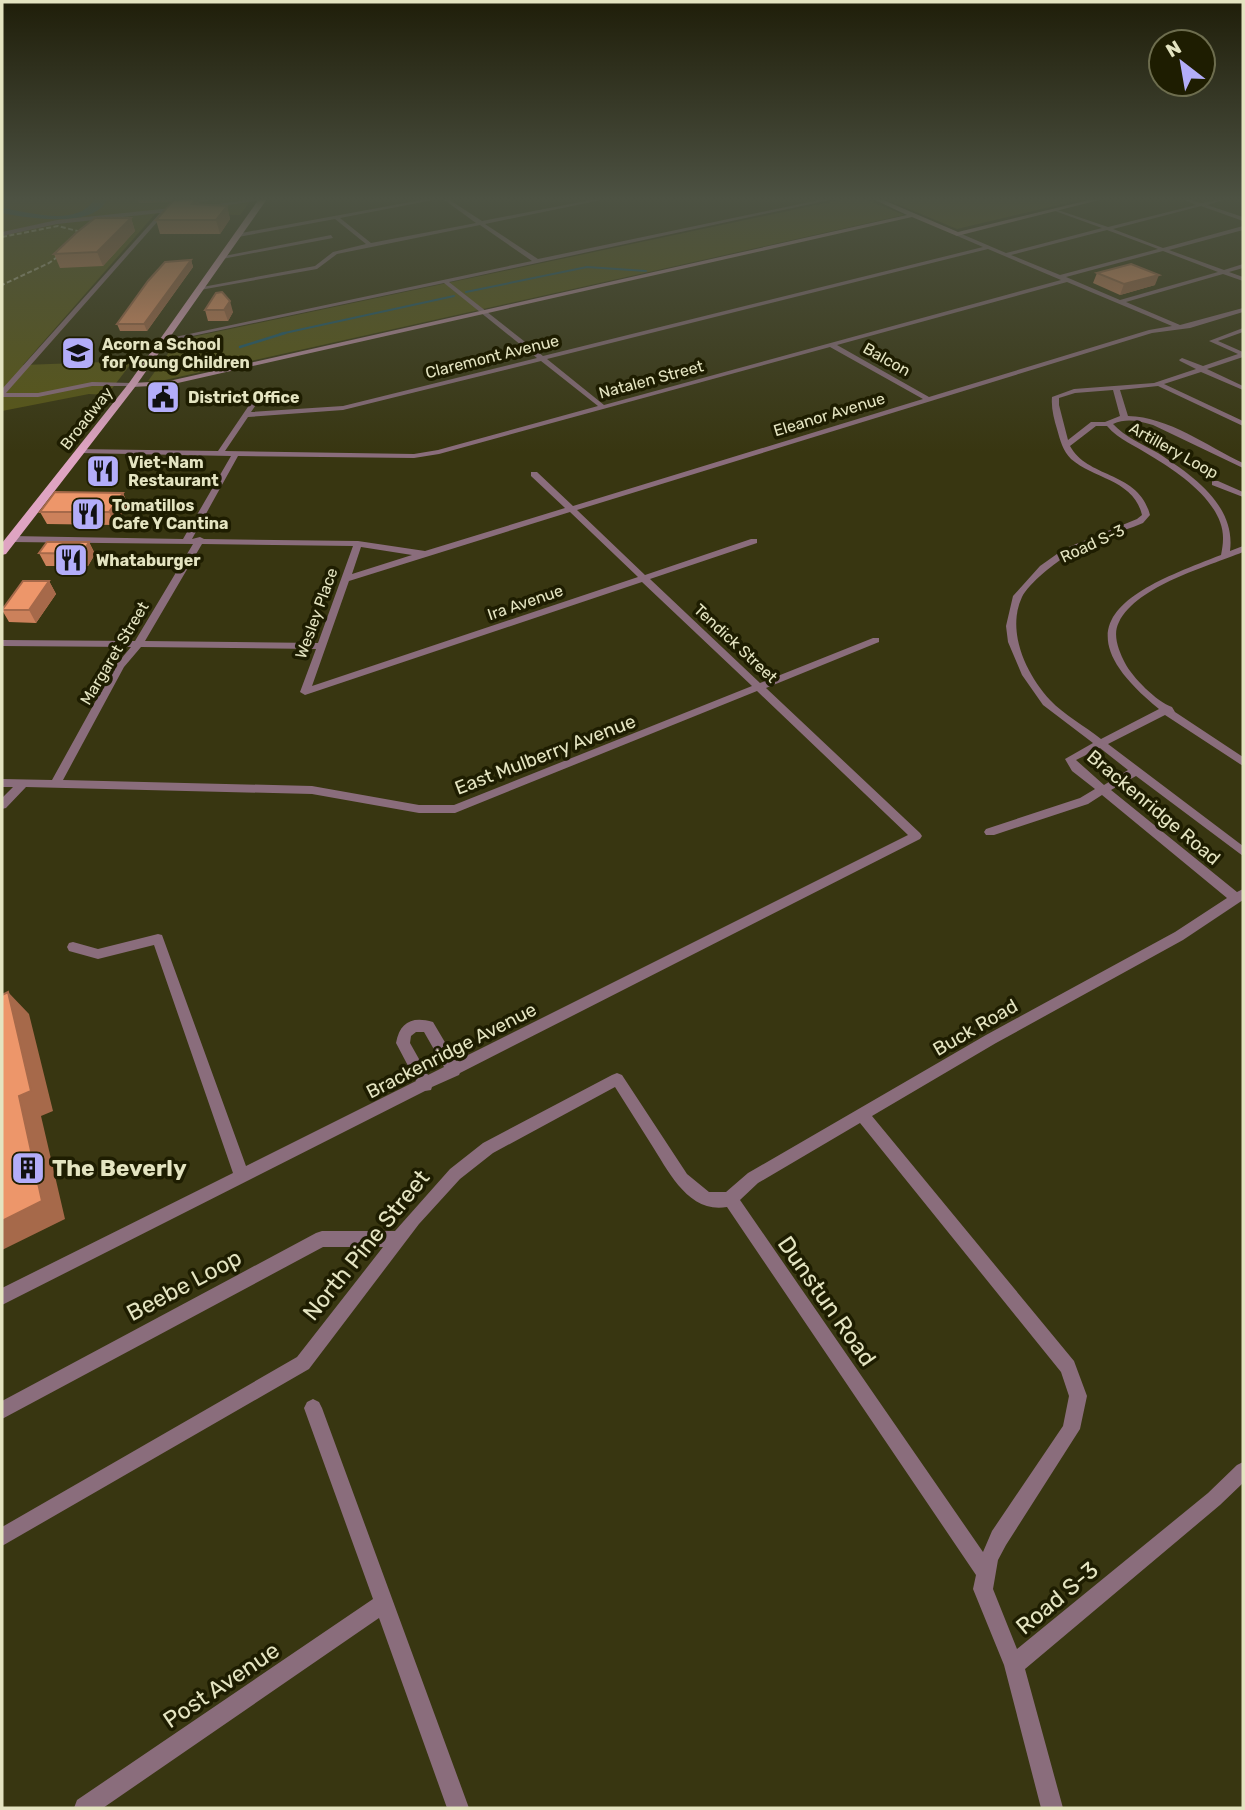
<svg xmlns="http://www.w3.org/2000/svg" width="1245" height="1810" viewBox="0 0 1245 1810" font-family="Rubik,sans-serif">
<rect width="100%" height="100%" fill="#383611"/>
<path fill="#595715" d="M 2,199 L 252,199 L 240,215 L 156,213 L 23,365 L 133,361 L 107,395 L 89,394 L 2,411 Z
M 845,199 L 865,199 L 904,215 L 165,380 L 148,381 L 178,340 Z
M 885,199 L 1084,199 L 957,229 Z"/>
<path fill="#1d5b72" d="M 95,199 L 107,199 C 96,229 26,218 2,213 L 2,208 C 30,212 76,228 95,199 Z"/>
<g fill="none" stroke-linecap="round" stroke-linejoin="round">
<path stroke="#1d5b72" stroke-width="2" d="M 466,292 L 587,267 L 646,271
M 280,334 L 454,296"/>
<path stroke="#1d5b72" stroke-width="2.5" d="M 240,347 L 285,333"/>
<path fill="#8a6d7c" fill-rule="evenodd" d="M 254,199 L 270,199 L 199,209 L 196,207 Z
M 427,199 L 438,199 L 340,218 L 371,243 L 476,223 L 443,199 L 448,199 L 482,221 L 596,199 L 606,199 L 485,224 L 538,259 L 824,199 L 834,199 L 449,282 L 543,356 L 983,247 L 955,235 L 957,232 L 1006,253 L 1102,228 L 1055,211 L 1055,209 L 1108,227 L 1196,205 L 1182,199 L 1189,199 L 1201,203 L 1226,199 L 1207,205 L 1243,217 L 1243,221 L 1201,206 L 1113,229 L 1163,248 L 1243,226 L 1243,230 L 1169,250 L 1224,270 L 1243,264 L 1243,268 L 1229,272 L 1243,277 L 1243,281 L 1223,274 L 1126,302 L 1180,325 L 1243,308 L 1243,312 L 1190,328 L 1152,333 L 577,510 L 645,575 L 751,539 L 757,539 L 757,543 L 650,579 L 760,683 L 873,638 L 879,638 L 879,642 L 766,688 L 920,833 L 922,836 L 920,839 L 460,1073 L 459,1075 L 432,1087 L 431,1090 L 425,1091 L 2,1305 L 2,1288 L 233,1173 L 154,945 L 98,959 L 69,951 L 67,947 L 69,943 L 73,942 L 98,949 L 158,934 L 162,935 L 246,1166 L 416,1081 L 396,1043 C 400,1022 412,1016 433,1022 L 456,1061 L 908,835 L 757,691 L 455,813 L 419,813 L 312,794 L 26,787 L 6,808 L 2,809 L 2,798 L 13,787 L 2,787 L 2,779 L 52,780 L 115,666 L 131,647 L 2,646 L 2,640 L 135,641 L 193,544 L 11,542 L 7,539 L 11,536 L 183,539 L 231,456 L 80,453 L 76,451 L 77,449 L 218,451 L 256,395 L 262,396 L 251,412 L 343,406 L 537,358 L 444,283 L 164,342 L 161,340 L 532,261 L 480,225 L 337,254 L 317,269 L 200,290 L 197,288 L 315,266 L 333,252 L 366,244 L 335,219 L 238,237 L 236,234 ZM 1107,230 L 1158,249 L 1060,275 L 1011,255 ZM 988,249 L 1061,280 L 604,405 L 547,359 ZM 1163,251 L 1218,272 L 1120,300 L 1066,277 ZM 1067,282 L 1172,326 L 1149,330 L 929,397 L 837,345 ZM 830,347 L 923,399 L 573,506 L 537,472 L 531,472 L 531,476 L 565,508 L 425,551 L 358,541 L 204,539 L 200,537 L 192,539 L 238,456 L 414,458 L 439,454 ZM 541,361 L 598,406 L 438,450 L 414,454 L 225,451 L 248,417 L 343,410 ZM 570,512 L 638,577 L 312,686 L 349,581 ZM 202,544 L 353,546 L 318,643 L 145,641 ZM 361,547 L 412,555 L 352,574 ZM 642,582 L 752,686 L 454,805 L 419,805 L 312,786 L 63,780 L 124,667 L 141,647 L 316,649 L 300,692 L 305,695 ZM 416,1032 L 424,1032 L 444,1067 L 428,1075 L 410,1043 L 411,1036 Z
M 181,207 L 183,210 L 166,212 L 6,393 L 38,393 L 92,382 L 132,383 L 134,384 L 134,386 L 92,386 L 38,397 L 2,397 L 2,389 L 160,213 L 57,224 L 2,236 L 2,232 L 57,220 Z
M 331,235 L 333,238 L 222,259 L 219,257 Z
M 1243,328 L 1243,332 L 1218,341 L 1243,352 L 1243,357 L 1207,369 L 1243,386 L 1243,390 L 1201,372 L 1164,384 L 1243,421 L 1243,426 L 1158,386 L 1120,390 L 1128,416 C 1169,417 1207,446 1243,463 L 1243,468 L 1153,425 C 1138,421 1127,418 1113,424 C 1125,437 1142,444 1158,453 C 1192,475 1236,505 1230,551 L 1243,546 L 1243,552 C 1207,567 1138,585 1119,622 C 1112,635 1119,651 1125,663 C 1132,677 1157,702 1172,707 L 1175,712 L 1243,757 L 1243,766 L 1165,715 L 1108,744 L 1243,846 L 1243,856 L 1136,776 L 1111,790 L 1237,892 L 1243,889 L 1243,900 L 1183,940 L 996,1043 L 872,1116 L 1074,1361 L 1087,1396 L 1080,1429 L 1006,1545 L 998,1560 L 993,1589 L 1017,1649 L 1208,1493 L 1237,1465 L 1243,1462 L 1243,1483 L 1220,1505 L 1025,1669 L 1063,1808 L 1041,1808 L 1004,1665 L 973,1589 L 976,1575 L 727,1207 C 688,1214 668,1170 651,1144 C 639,1125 627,1106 615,1087 L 493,1153 L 460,1179 L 419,1224 L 309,1369 L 2,1546 L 2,1527 L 297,1357 L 383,1247 L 323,1247 L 2,1419 L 2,1401 L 316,1233 L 322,1231 L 395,1231 L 450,1169 L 483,1143 L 612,1075 L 617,1073 L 622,1075 L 687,1174 L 709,1192 L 726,1192 L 748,1173 L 986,1035 L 1175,932 L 1227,898 L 1102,795 L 1088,804 L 994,835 L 986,835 L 984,832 L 986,829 L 1080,798 L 1095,789 L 1072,771 L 1065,759 L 1093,743 L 1043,705 L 1022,675 L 1008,642 L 1006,626 L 1013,596 L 1040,566 L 1064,549 L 1137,519 L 1142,515 C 1134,480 1094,479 1071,459 C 1063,451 1060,440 1057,429 C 1054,419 1051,408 1052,397 L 1074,389 L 1154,383 L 1196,369 L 1180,361 L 1179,360 L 1182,358 L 1203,366 L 1238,354 L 1209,341 ZM 1113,390 L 1120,416 L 1105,422 L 1091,422 L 1068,440 L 1059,405 L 1059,398 L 1075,393 ZM 1096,426 L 1107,426 C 1119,440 1136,446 1151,456 C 1178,472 1224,503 1223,539 C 1223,544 1222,550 1221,555 C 1132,589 1052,622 1159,709 L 1101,739 C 1085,726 1064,715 1050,700 C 1026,674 1006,631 1022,597 C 1029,583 1056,562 1069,554 C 1091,540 1119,533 1143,523 L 1150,515 C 1139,471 1088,479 1070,446 ZM 1100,748 L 1128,770 L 1104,785 L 1076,760 ZM 860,1123 L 1061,1372 L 1069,1396 L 1063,1426 L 992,1531 L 983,1552 L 740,1200 L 758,1183 Z
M 1212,481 L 1218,481 L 1243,492 L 1243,497 L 1212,485 Z
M 313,1399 L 319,1402 L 322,1408 L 469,1808 L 447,1808 L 379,1618 L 103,1808 L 74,1808 L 77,1800 L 373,1599 L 304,1408 L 307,1402 Z"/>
<path fill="#ba8da4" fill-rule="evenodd" d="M 873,199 L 881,199 L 958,232 L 1093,199 L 1103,199 L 957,236 L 912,217 L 169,385 L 132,387 L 128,385 L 132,383 L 169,381 L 907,215 Z"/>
<path fill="#dfa4c2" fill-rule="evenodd" d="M 259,199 L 267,199 L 135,387 L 6,554 L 2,555 L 2,543 L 129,383 Z"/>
<path stroke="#bab996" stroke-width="2" stroke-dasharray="5 2.5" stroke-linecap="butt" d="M 2,237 L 58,226 L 89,234 L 49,263 L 2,285"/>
</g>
<path fill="#cc815b" d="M 137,199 L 209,199 L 208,201 L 198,202 L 199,204 L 227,206 L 230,219 L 220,234 L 160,234 L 156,220 L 172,202 L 139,203 Z
M 131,218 L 135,231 L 103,266 L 60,268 L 54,254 Z
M 191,260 L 193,267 L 147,331 L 120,331 L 117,324 Z
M 1097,273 L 1155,285 L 1120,295 L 1093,283 Z
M 216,293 L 233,312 L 228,321 L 208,321 L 205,310 Z
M 123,493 L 128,505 L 115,525 L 47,524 L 40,512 Z
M 89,542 L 95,554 L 88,566 L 46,566 L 39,553 Z
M 49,581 L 56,594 L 36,623 L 9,622 L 2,610 Z"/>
<path fill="#a6694a" d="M 196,199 L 198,199 L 201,210 L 192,204 Z
M 227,206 L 230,219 L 220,234 L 216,220 Z
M 131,218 L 135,231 L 103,266 L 97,252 Z
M 191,260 L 193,267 L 147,331 L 144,324 Z
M 1159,275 L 1155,285 L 1120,295 L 1124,284 Z
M 230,301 L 233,312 L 228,321 L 224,310 Z
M 123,493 L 128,505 L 115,525 L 109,512 Z
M 89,542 L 95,554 L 88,566 L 82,554 Z
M 49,581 L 56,594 L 36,623 L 29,610 Z
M 8,992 L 29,1014 L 53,1111 L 41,1116 L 65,1219 L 2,1250 L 2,1221 L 19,1096 Z"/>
<path fill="#ed966a" stroke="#a6694a" stroke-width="2" d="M 183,199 L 196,199 L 192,204 L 227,206 L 216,220 L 156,220 L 174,200 Z
M 95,218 L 131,218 L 97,252 L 54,254 L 76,233 Z
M 191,260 L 144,324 L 117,324 L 148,281 L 165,262 Z
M 1131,264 L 1159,275 L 1124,284 L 1097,273 Z
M 222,292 L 230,301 L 224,310 L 205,310 L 216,293 Z
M 55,492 L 123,493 L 109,512 L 40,512 Z
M 47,542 L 89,542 L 82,554 L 39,553 Z
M 23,581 L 49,581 L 29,610 L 2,610 Z
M 8,992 L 31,1091 L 19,1096 L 42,1201 L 2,1221 L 2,995 Z"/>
<linearGradient id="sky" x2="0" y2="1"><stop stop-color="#1f1e09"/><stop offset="0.44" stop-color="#4d5243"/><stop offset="1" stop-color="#4d5243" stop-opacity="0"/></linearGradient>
<rect width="1245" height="452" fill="url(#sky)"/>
<defs>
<g id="school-square" transform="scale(1.75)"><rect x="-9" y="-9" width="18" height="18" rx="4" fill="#b3adf9" stroke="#1e1d01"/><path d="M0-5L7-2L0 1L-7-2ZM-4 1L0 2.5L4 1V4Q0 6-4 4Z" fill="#111"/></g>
<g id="civic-square" transform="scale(1.75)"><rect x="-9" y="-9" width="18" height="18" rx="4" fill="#b3adf9" stroke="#1e1d01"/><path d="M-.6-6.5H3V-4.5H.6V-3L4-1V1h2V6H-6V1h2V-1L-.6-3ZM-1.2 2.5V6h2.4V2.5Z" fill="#111"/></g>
<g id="restaurant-square" transform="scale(1.75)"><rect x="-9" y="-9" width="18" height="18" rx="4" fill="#b3adf9" stroke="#1e1d01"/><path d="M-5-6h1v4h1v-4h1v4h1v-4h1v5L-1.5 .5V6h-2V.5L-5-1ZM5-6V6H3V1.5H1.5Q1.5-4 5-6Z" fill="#111"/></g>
<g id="building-square" transform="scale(1.75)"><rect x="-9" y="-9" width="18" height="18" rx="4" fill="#b3adf9" stroke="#1e1d01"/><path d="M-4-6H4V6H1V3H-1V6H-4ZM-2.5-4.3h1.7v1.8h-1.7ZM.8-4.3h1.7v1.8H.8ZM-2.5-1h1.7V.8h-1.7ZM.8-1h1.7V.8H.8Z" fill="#111"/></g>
</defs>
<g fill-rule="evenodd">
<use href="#school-square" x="78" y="353"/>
<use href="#civic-square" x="163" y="397"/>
<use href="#restaurant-square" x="103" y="471"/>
<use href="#restaurant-square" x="88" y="514"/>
<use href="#restaurant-square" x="71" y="560"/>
<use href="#building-square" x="28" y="1168"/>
</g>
<g text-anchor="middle" stroke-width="7" stroke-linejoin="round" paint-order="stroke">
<g font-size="16" font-weight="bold" fill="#e4e4c1" stroke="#1e1d01" text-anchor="start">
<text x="102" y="350">Acorn a School<tspan x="102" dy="18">for Young Children</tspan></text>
<text x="188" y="403">District Office</text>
<text x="128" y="468">Viet-Nam<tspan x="128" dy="18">Restaurant</tspan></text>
<text x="112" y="511">Tomatillos<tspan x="112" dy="18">Cafe Y Cantina</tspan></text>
<text x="96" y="566">Whataburger</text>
</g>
<g font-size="16" fill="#e4e4c1" stroke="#1e1d01">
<text transform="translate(492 356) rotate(-14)" y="6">Claremont Avenue</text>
<text transform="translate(887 359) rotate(29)" y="6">Balcon</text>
<text transform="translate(651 379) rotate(-15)" y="6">Natalen Street</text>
<text transform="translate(829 414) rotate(-17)" y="6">Eleanor Avenue</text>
<text transform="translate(86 418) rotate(-52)" y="6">Broadway</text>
<text transform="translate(1174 450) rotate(29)" y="6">Artillery Loop</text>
<text transform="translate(1092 543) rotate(-25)" y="6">Road S-3</text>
<text transform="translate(525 602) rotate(-19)" y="6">Ira Avenue</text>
<text transform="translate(316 613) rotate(-70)" y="6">Wesley Place</text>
<text transform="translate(736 643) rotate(43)" y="6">Tendick Street</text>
<text transform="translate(114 653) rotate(-59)" y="6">Margaret Street</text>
</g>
<g font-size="19" fill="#e4e4c1" stroke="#1e1d01">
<text transform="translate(545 754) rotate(-21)" y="7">East Mulberry Avenue</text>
<text transform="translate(1154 807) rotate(40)" y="7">Brackenridge Road</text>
<text transform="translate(975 1027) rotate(-30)" y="7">Buck Road</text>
<text transform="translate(451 1050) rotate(-27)" y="7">Brackenridge Avenue</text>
</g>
<g font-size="23" font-weight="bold" fill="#e4e4c1" stroke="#1e1d01" text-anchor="start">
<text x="52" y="1176">The Beverly</text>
</g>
<g font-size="23" fill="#e4e4c1" stroke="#1e1d01">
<text transform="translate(366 1245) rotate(-51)" y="8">North Pine Street</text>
<text transform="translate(184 1285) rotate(-28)" y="8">Beebe Loop</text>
<text transform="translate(827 1301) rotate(55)" y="8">Dunstun Road</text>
<text transform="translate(1057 1598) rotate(-40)" y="8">Road S-3</text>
<text transform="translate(221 1685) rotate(-34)" y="8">Post Avenue</text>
</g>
</g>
<rect width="1245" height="1810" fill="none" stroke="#e4e4c1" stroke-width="7"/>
<g transform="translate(1182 63) rotate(329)"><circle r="33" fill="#1e1d01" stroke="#6d6d4e" stroke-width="2"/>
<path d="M0-5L12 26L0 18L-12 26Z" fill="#b3adf9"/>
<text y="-10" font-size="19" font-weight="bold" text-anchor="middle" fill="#e4e4c1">N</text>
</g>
</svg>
